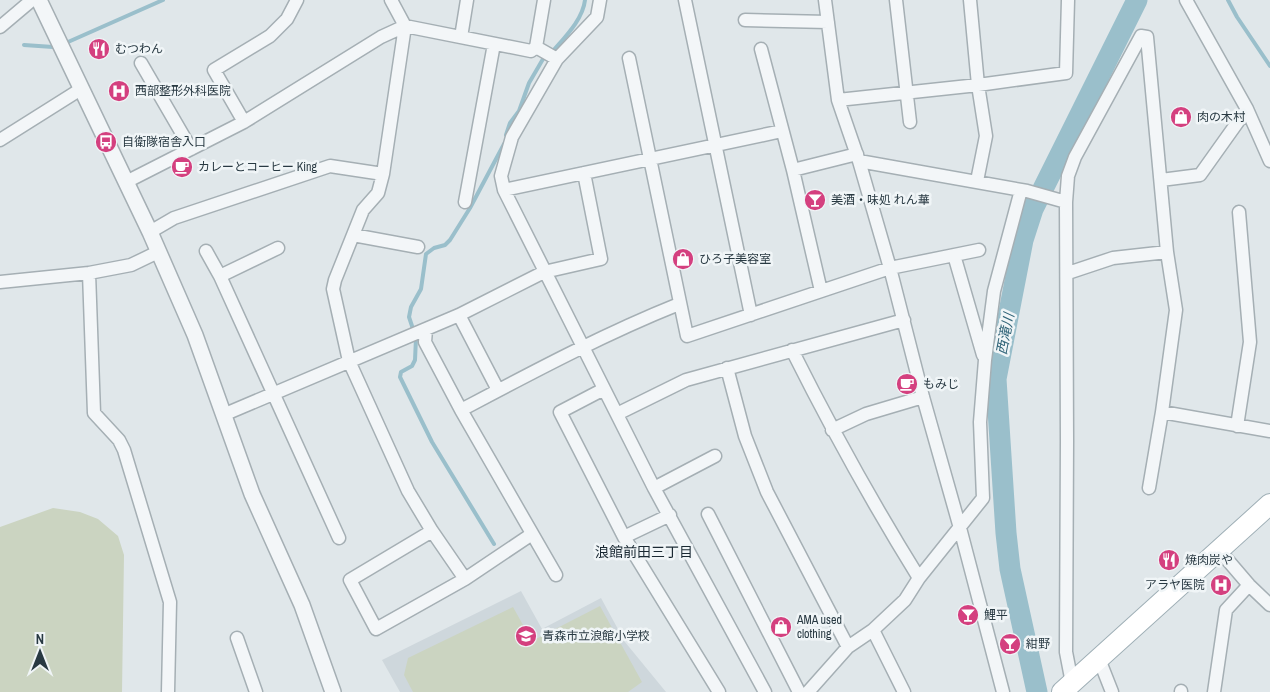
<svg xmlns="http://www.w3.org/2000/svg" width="1270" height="692" viewBox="0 0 1270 692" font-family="'Archivo Narrow','Noto Sans JP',sans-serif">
<rect width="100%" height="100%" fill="#e0e7ea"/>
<path fill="#ced7dc" d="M 521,591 L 542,629 L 601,598 L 625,642 L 666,692 L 400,692 L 382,660 Z"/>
<path fill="#cbd4c1" d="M 53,508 L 80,512 L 98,519 L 118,536 L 124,555 L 122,692 L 0,692 L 0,527 Z
M 600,606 L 642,682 L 628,692 L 413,692 L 404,675 L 408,658 L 513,607 L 532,641 Z"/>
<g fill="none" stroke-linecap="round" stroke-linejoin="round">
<path stroke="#9abfcb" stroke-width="4" d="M 1228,0 L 1237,17 L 1270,66
M 68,42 L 163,0
M 24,45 L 53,47
M 553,51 C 565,37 583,19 585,0
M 506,135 L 510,123 L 519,111 L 529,83 L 543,59
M 494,544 L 432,442 L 400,377 L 401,372 L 412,366 L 415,360 L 416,338 L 409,317 L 411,307 L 421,289 L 426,254 L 434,248 L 445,245 L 450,240 L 470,208 L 504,144"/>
<path stroke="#9abfcb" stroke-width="21" d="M 1037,692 L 1010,569 L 1006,533 L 996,379 L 1023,240 L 1033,209 L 1137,0"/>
<g stroke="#a5afb4" stroke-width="15">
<path id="minor" d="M 391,0 L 405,26 L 383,174 L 378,193 L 363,210 L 335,280 L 333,289 L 349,361 L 408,491 L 432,531 L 465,579
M 600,0 L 597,17 L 557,59 L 512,137 L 501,176 L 504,190 L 654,488 L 765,692
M 685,0 L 751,315
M 825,0 L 838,100 L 859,161 L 890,268 L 923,397 L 960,528 L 1003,692
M 896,0 L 910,122
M 970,0 L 978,85 L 986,136 L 977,181
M 1186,0 L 1247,109 L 1270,161
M 745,20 L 828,22
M 0,27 L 32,0
M 461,37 L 467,0
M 536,47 L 544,0
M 761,49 L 793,170 L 821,291
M 629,58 L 687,336 L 890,268 L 979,250
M 141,63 L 191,149
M 838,100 L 978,85 L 1066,73 L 1068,0
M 244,122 L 214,70 L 270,36 L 287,19 L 297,0
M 0,140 L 81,89
M 859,161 L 1027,191 L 1066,202
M 793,170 L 857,154
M 1161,180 L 1200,175 L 1247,109
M 126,182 L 244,122 L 381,37 L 405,26 L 531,51 L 536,47 L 557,59
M 504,190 L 782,131
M 465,202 L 494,44
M 150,232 L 174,218 L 330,166 L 383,174
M 353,235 L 418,247
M 278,248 L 220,276 L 339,538
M 206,251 L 220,276
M 954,255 L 983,355
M 89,273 L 94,413 L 119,440 L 124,450 L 170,602 L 168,692
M 1068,273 L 1113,258 L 1167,252
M 0,282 L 89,273 L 131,265 L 158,252
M 459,315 L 498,390
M 426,330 L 425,342 L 461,410 L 556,575
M 792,350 C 831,428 873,504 919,578
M 727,368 L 745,436 L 767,492 L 848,647
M 604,389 L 560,412 L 624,537 L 719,692
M 461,410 C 533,372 604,334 679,304
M 1162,412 L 1270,431
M 617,414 L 686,380 L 904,320
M 223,415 L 459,315 L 544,272 L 601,259 L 584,173
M 1237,426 L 1250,342 L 1239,212
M 832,430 L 866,414 L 923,397
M 654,488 L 715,456
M 708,514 L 799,692
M 432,531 L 350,580 L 376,629 L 465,579 L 532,534
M 624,537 L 670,515
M 1219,550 L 1249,585 L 1270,605
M 873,630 L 904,692
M 237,638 L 256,692
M 1099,659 L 1112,692
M 1072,683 L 1066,652 L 1067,441 L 1066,202 L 1068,176 L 1075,157 L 1141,36 L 1147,37 L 1167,252 L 1176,310 L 1162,412 L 1149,488
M 808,692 L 848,647 L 873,630 L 905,600 L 919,578 L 983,498 L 980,422 L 985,360 L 994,291 L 1021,190
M 1181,692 L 1181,691
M 1214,692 L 1226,610 L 1249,585"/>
</g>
<g stroke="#a5afb4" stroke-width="18">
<path id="tertiary" d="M 39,0 L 150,232 L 195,335 L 252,494 L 302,605 L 333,692"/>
</g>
<g stroke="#9fafb6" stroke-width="22">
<path id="primary" d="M 1062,692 L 1270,504"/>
</g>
<use href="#minor" stroke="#f3f6f8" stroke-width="12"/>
<use href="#tertiary" stroke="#f3f6f8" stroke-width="15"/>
<use href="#primary" stroke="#fff" stroke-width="20"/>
</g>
<defs>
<g id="restaurant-disc" transform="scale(1.125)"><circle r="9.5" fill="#d4407f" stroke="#f0f5f7"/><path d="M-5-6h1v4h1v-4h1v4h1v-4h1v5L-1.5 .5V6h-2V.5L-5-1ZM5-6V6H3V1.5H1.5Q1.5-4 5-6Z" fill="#fff"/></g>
<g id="hospital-disc" transform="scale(1.125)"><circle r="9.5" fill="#d4407f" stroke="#f0f5f7"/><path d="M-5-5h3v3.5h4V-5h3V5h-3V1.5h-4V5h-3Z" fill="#fff"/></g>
<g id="shop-disc" transform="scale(1.125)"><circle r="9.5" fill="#d4407f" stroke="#f0f5f7"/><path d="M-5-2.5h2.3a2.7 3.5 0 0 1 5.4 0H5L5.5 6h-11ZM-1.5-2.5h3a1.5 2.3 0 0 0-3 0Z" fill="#fff"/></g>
<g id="bus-disc" transform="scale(1.125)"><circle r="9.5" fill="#d4407f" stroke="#f0f5f7"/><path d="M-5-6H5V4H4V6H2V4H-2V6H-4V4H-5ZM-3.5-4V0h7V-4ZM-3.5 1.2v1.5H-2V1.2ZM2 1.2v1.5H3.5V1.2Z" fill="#fff"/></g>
<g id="cafe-disc" transform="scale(1.125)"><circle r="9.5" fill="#d4407f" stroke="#f0f5f7"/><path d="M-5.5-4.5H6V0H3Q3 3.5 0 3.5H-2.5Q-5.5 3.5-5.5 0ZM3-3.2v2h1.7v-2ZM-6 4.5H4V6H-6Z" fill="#fff"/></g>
<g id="bar-disc" transform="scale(1.125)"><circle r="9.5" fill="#d4407f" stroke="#f0f5f7"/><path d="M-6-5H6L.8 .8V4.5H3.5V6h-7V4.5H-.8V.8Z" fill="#fff"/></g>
<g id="school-disc" transform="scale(1.125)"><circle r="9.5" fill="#d4407f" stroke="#f0f5f7"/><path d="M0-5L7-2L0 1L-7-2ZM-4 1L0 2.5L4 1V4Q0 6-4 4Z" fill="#fff"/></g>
</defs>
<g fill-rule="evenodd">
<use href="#restaurant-disc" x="99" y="49"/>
<use href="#hospital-disc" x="119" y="91"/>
<use href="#shop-disc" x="1181" y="117"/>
<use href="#bus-disc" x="106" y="142"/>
<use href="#cafe-disc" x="182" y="167"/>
<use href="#bar-disc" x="815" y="200"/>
<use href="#shop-disc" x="683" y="259"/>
<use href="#cafe-disc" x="907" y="384"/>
<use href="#restaurant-disc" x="1169" y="560"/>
<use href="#hospital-disc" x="1221" y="585"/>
<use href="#bar-disc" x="968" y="615"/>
<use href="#shop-disc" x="781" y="627"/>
<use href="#school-disc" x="526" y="636"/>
<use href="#bar-disc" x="1010" y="644"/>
</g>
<g text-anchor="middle" stroke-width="5" stroke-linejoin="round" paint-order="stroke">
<g font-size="12" fill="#283942" stroke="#f0f5f7" text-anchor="start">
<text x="115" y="53">むつわん</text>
<text x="135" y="95">西部整形外科医院</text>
<text x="1197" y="121">肉の木村</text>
<text x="122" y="146">自衛隊宿舎入口</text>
<text x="198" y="171">カレーとコーヒー King</text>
<text x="831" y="204">美酒・味処 れん華</text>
<text x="699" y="263">ひろ子美容室</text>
<text x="923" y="388">もみじ</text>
<text x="1185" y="564">焼肉炭や</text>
<text x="1205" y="589" text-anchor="end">アラヤ医院</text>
<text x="984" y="619">鯉平</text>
<text x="797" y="624">AMA used<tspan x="797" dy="14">clothing</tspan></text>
<text x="542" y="640">青森市立浪館小学校</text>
<text x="1026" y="648">紺野</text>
</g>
<g font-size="14" font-style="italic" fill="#306478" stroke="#f0f5f7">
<text transform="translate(1005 334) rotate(-79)" y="5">西滝川</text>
</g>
<g font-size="14" fill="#1a2933" stroke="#f0f5f7">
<text x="644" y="557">浪館前田三丁目</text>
</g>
</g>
<g transform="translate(40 652)" stroke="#f0f5f7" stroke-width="4" paint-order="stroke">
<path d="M0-4L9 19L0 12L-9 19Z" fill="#283942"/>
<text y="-8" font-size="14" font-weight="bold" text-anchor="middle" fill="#283942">N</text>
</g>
</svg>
